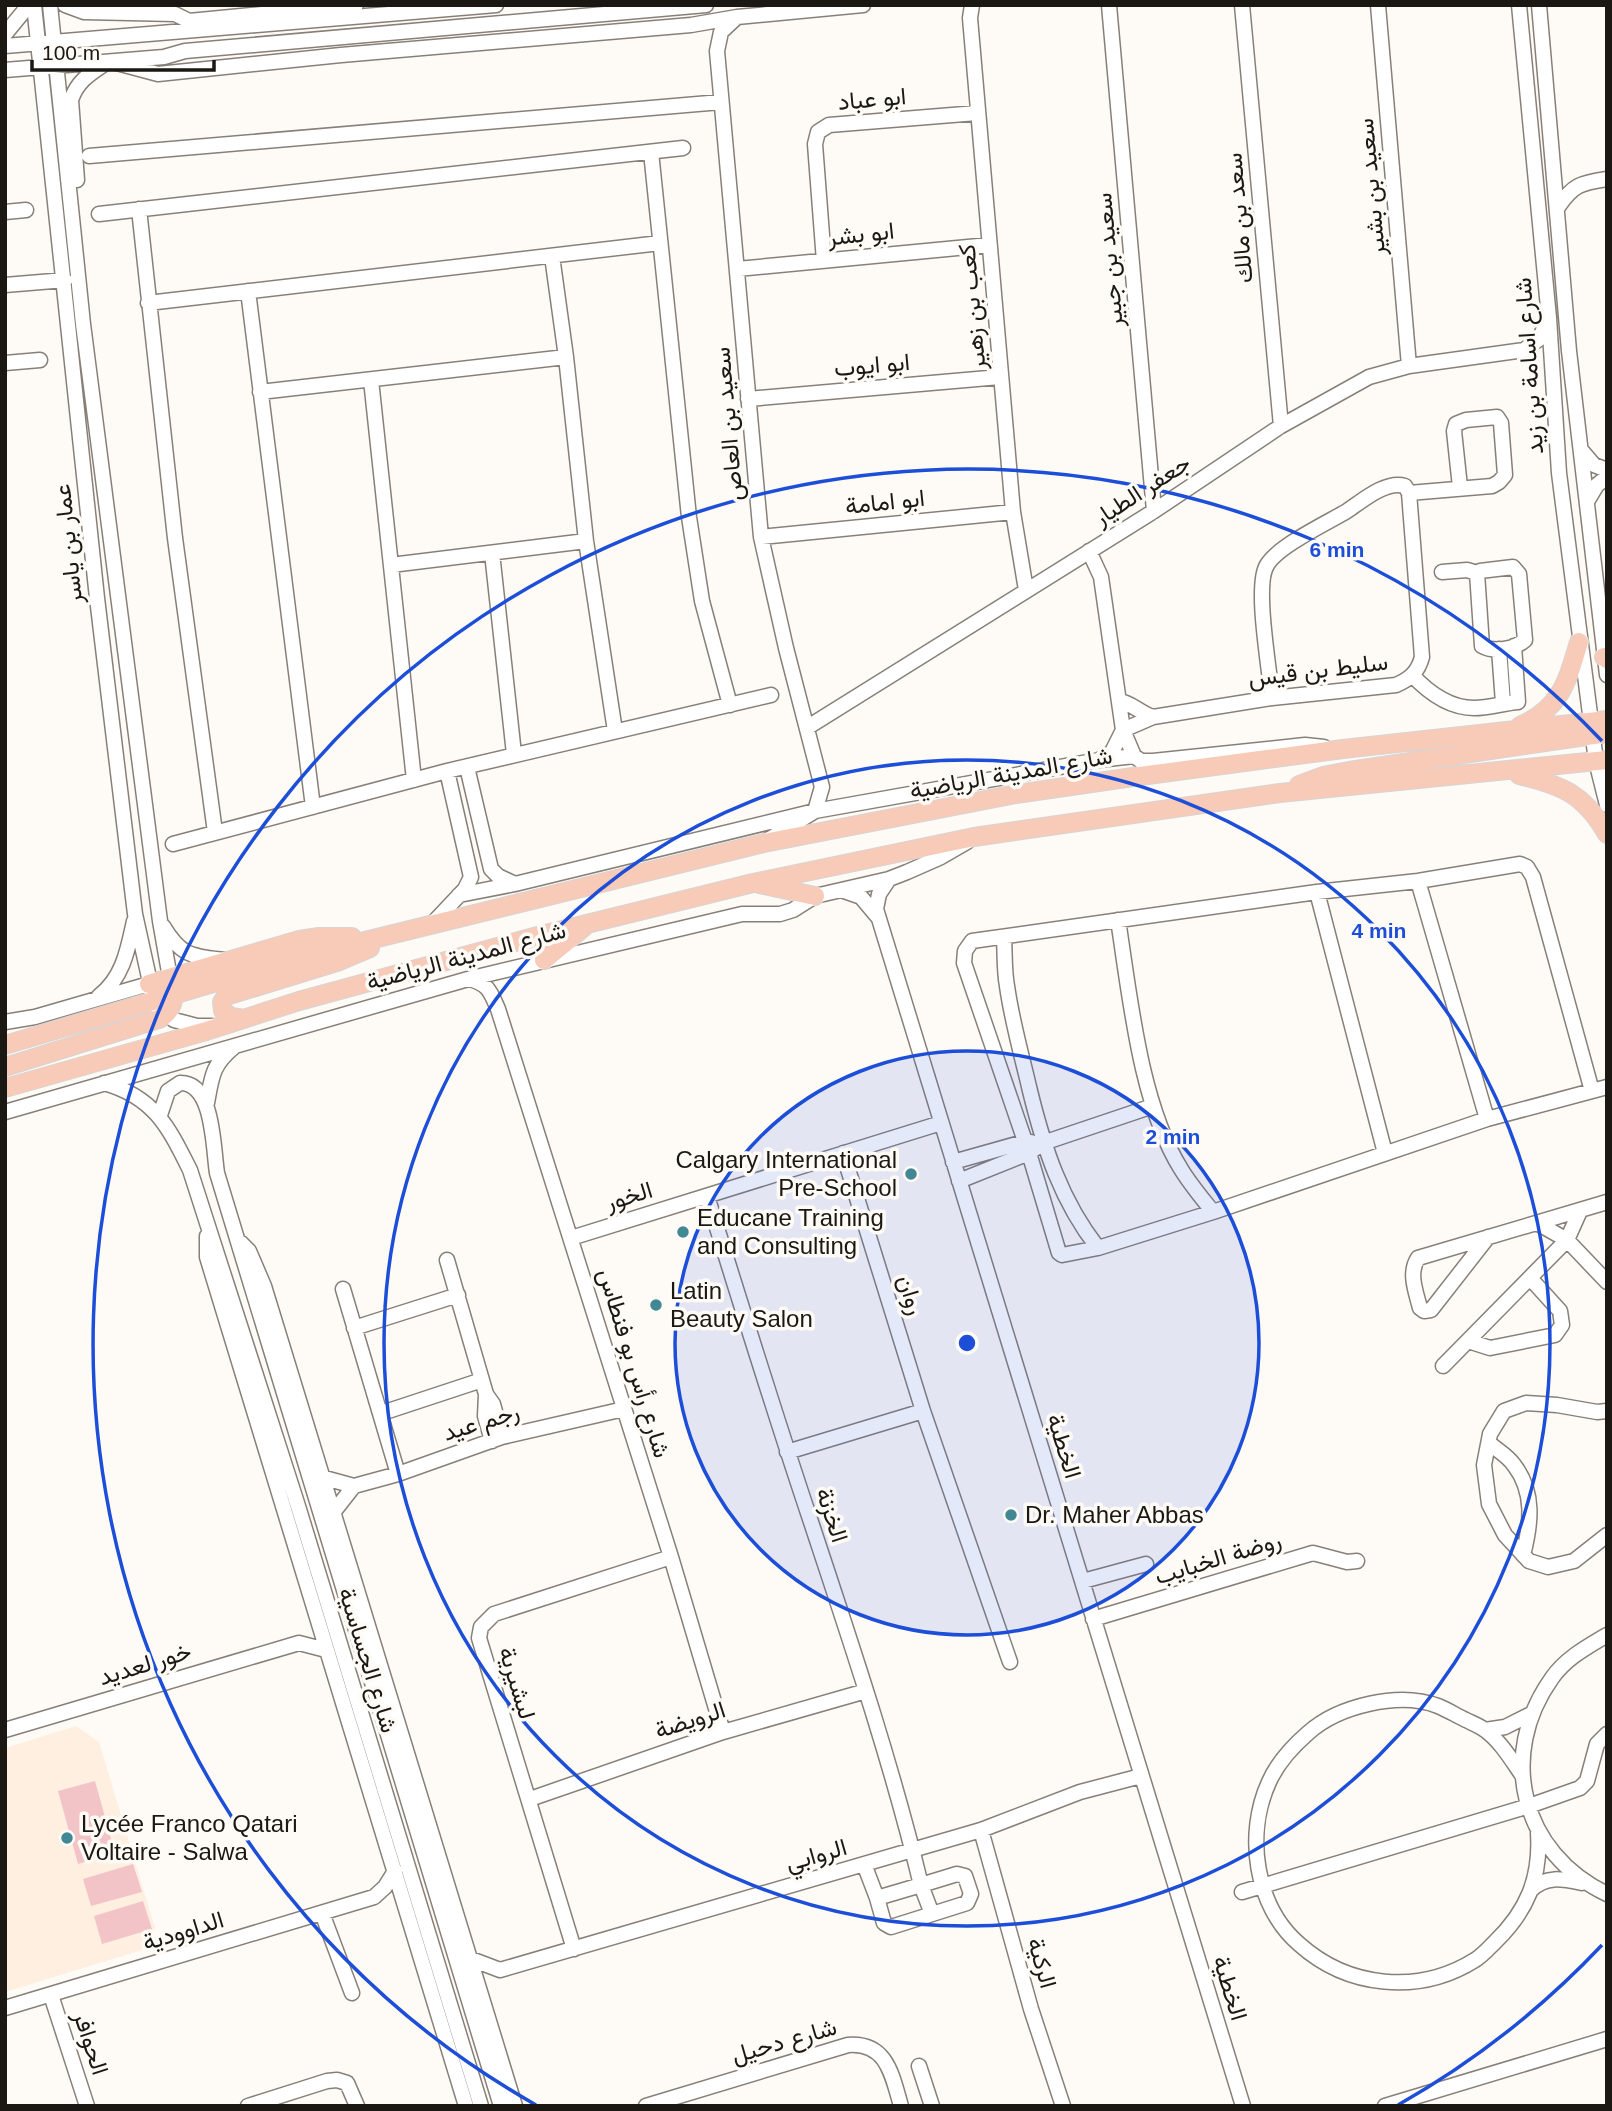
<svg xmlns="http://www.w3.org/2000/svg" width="1612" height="2111" viewBox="0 0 1612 2111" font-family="Arial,Vazirmatn,sans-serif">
<rect width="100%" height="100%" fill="#fefbf7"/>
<path fill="#feefe0" d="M 76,1726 L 99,1742 L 155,1928 L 142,1950 L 5,1992 L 5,1748 Z"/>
<path fill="#f2c4c8" d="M 95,1781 L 115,1853 L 78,1864 L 58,1791 Z
M 133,1864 L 142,1892 L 91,1906 L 83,1879 Z
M 143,1901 L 152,1929 L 102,1944 L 94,1916 Z"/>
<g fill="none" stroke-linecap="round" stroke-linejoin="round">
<g stroke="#888078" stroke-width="17">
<path id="minor" d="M 34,5 L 97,598 L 135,914 L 155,1005 L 174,1020 L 197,1026 L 212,1026
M 50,5 L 83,324 L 160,921 L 170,978
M 65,5 L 84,12 L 175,14 L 189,21 L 356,5
M 972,5 L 970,18 L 1013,512 L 1026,590
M 1109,5 L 1154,511
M 1242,5 L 1281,426
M 1378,5 L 1409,366
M 1519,5 L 1549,318 L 1559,473 L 1596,761 L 1607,805
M 1539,5 L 1569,351 L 1607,675
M 737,17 L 721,32 L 717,51 L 761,537 L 786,648 L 822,787 L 815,811 L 768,840
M 5,34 L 24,11 L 25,5
M 5,46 L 496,5
M 113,62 L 158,74 L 341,55 L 691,25 L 737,17 L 863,5
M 5,70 L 164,57 L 185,51 L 706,5
M 651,152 L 689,517 L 702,601 L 730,705
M 89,156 L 721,102
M 77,180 L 71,100 C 77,82 88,75 103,65
M 1558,207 C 1573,185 1580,183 1607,179
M 139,209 L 175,538 L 215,832
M 5,212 L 26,210
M 99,214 L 683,148
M 552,256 L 566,357 L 586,541 L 615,731
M 824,261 L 815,144 L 818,132 L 829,125 L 977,113
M 737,269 L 989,245
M 5,285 L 65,280
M 248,291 L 313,807
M 148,303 L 660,243
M 5,363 L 40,360
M 371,380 L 414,780
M 260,392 L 566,357
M 748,399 L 1000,377
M 1582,451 L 1594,465 L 1607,470
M 1409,493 L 1492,486 L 1499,482 L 1505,475 L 1501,423 L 1497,417 L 1466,420 L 1456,424 L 1454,431 L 1460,487
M 1588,500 L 1597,485 L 1607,477
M 761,537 L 1013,512
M 1089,551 L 1101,577 L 1123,730 L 1134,756 L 1141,761 L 1153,761 L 1305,745 L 1324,747
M 492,553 L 514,754
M 391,565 L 586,541
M 1513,567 L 1519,574 L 1525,640 C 1515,649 1494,653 1482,646 L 1477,573 L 1480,571 Z
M 1442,572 L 1467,570 L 1477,573
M 1499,649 L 1503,703
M 1412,675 C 1428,692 1450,708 1474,708 C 1489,708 1504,703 1518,702 L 1514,646
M 1119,701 C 1132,703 1140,713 1153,717
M 808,727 L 1154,511 L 1281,426 L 1369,377 L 1409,366 L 1524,350 L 1539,339 L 1549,318
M 1099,760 L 1112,752 L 1123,730 L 1153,717 L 1272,698 L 1396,685 C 1410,679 1418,672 1422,657 L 1409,493 L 1405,486 C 1386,480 1362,501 1347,511 C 1327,523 1278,546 1267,565 C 1254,585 1270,671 1272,698
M 467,767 L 491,869 L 498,876 L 515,884
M 173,844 L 447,771 L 771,695
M 889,879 L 879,894 L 876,909 L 1243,2106
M 1418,881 L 1487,1119
M 841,890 L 861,897 L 877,916
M 1317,892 L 1385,1153
M 459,895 L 515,884 L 815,811 L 1099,760 L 1134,756
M 1118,920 C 1130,996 1140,1104 1181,1169 C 1190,1184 1202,1198 1213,1212
M 432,924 L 465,889 L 471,877 L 447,771
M 163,926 C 181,956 191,956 224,960
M 1004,938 C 1005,954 1004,970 1007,986 C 1012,1022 1022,1056 1030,1091 C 1044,1148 1061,1201 1098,1248
M 470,979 C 489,985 490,991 498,1009 L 671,1557 L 723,1732
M 99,996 C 123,978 128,949 134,921
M 5,1022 L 35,1017 L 149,984
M 104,1083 C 154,1097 168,1126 190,1170 L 298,1506 L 481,2106
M 1592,1091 L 1533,877 L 1527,867 L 1520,864 L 1418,881 L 1317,892 L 972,941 L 965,951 L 964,963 L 1029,1153 L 1059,1253 L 1062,1255 L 1098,1248 L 1213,1212 L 1487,1119 L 1607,1087
M 207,1103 C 212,1076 212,1065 234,1047
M 5,1112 L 468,979 L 742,914 L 780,914 L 793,910 L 815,896 L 889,879 L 907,872 L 941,857 L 967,842
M 160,1115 L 168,1091 L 180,1083 C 214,1082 213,1148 217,1173 L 501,2106
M 843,1153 L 923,1411 L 1010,1662
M 953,1162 L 1024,1142 L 1031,1142
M 959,1181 L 1029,1153 L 1043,1143 L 1153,1106
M 707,1196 C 741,1304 774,1412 810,1519 C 850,1640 891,1761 921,1885 L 877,1898 L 864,1864
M 1537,1223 L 1567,1240 L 1607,1282
M 207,1236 L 207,1257 L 466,2106
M 1488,1237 L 1431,1310 L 1424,1311 L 1420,1308 C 1416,1292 1408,1273 1418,1258 L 1607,1202
M 571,1238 L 941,1123
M 240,1242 L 249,1251 L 264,1286 L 515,2106
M 447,1260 L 486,1394 L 493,1404 L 502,1437
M 343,1289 L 398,1474
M 354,1328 L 458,1295
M 1468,1341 L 1490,1348 L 1555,1335 L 1562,1325 L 1560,1311 L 1530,1278
M 1443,1366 L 1567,1240 L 1580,1211
M 486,1394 L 485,1416 L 492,1441
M 1607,1411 L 1597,1412 L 1557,1405 L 1526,1403 L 1504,1411 L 1490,1434 L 1484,1465 L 1489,1504 L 1505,1535 L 1529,1561 L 1548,1567 L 1574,1561 L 1607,1535
M 382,1413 L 482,1380
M 1489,1443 C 1497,1450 1508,1456 1514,1465 C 1535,1492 1531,1524 1523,1555
M 787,1452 L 923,1411
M 321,1477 L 354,1486 L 398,1474 L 502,1437 L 624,1409
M 332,1514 L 354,1486
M 1083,1581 L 1146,1564
M 1093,1619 L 1313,1553 L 1347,1562 L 1357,1561
M 1607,1635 C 1587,1647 1566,1658 1552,1678 C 1497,1755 1521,1853 1607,1894
M 5,1730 L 299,1643 L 326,1650
M 1485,1730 L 1505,1727 L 1531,1714
M 1522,1775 C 1511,1759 1501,1742 1485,1730 C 1480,1726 1472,1723 1466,1720 C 1457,1716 1448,1710 1438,1706 C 1399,1691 1338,1706 1308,1733 C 1293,1746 1277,1764 1269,1782 C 1245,1834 1255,1906 1299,1944 C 1348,1988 1419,1995 1475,1960 C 1482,1956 1489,1948 1495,1942 C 1527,1911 1541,1878 1538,1833
M 530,1799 L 723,1732 L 866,1691
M 981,1830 L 1031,2009 L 1063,2106
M 1531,1890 C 1546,1875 1563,1879 1582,1883
M 1242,1892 L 1529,1806 L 1580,1788 L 1587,1781 L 1597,1744 L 1607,1734
M 877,1898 L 884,1923 L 891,1927 L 967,1903 L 971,1894 L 965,1876 L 957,1874 L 921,1885 L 932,1914
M 322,1913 L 352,1993
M 574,1949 L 479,1638 L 481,1627 L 494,1614 L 671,1557
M 471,1959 L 500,1970 L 981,1830 L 1080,1792 L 1141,1776
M 51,1995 L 87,2106
M 5,2008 L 374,1897 L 385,1887 L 395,1871
M 919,2066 L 932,2106
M 248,2106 L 327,2081 L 337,2080 L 347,2083 L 357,2106
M 646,2106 L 848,2045 C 887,2042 892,2075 901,2106
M 1385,2106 L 1607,2039"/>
</g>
<g stroke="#d6d5d5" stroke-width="20">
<path id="major" d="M 1604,657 L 1607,659
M 1520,726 C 1561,708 1567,682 1579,642
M 1519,775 C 1562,785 1584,794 1607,834
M 1299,785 L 1323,776 L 1349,771 L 1607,733
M 759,884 L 815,896
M 544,960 L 584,927
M 149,984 L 299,940 L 319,937 L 352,937
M 244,1019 L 231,1017 L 223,1011 L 222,1002 L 226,996 L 337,962 L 370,948
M 5,1045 L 304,956 L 764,843 L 1016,794 L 1140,776 L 1343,749 L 1607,720
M 5,1067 L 159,1019 C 171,1012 175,1002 172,989
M 5,1088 L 203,1032 L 299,1001 L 534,937 L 753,883 L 974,837 L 1280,793 L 1607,760"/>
</g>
<use href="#minor" stroke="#fff" stroke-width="14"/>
<use href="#major" stroke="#f8cab8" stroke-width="18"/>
</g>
<circle cx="967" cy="1343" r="292" fill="#1d4ed8" fill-opacity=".12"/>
<g fill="none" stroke="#1d4ed8" stroke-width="3.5">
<circle cx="967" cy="1343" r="292"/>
<circle cx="967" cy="1343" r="583"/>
<path d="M1602 1945A875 875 0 0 1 1398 2105M536 2105A875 875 0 1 1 1602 741"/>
</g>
<g fill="#428794" stroke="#fefbf7" stroke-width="2.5">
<circle cx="911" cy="1174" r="7"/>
<circle cx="683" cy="1232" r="7"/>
<circle cx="656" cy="1305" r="7"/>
<circle cx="1011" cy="1515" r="7"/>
<circle cx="67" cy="1838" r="7"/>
</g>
<g text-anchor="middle" stroke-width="7" stroke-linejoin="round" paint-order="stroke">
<g font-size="24" fill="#1b1814" stroke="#fefbf7">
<text transform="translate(872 99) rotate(-5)" y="8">ابو عباد</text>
<text transform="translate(1371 187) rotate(-95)" y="8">سعيد بن بشير</text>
<text transform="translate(1239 218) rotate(-95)" y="8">سعد بن مالك</text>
<text transform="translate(861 234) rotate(-6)" y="8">ابو بشر</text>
<text transform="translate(1109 260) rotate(-95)" y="8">سعيد بن جبير</text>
<text transform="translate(972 307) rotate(-95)" y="8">كعب بن زهير</text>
<text transform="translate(872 365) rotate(-5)" y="8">ابو ايوب</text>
<text transform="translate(1529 366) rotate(-94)" y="8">شارع اسامة بن زيد</text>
<text transform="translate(728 424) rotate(-95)" y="8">سعيد بن العاص</text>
<text transform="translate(1142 490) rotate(-33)" y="8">جعفر الطيار</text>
<text transform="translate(885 502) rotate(-6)" y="8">ابو امامة</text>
<text transform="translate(68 544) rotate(-96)" y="8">عمار بن ياسر</text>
<text transform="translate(1318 670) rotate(-7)" y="8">سليط بن قيس</text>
<text transform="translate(1011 773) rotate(-10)" y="8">شارع المدينة الرياضية</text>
<text transform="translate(466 956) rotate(-15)" y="8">شارع المدينة الرياضية</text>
<text transform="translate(629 1196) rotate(-17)" y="8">الخور</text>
<text transform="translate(911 1295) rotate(73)" y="8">روان</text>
<text transform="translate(634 1363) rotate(73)" y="8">شارع رأس بو فنطاس</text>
<text transform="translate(481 1422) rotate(-17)" y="8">رجم عيد</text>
<text transform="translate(1064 1446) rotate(73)" y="8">الخطية</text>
<text transform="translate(832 1515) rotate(72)" y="8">الخزنة</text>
<text transform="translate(1218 1558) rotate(-17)" y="8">روضة الخبايب</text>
<text transform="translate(368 1660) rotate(73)" y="8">شارع الجساسية</text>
<text transform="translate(145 1664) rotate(-17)" y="8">خور لعديد</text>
<text transform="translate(517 1683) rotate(73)" y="8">لبشيرية</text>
<text transform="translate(690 1720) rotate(-18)" y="8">الرويضة</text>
<text transform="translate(816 1855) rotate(-16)" y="8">الروابي</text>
<text transform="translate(183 1931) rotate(-17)" y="8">الداوودية</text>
<text transform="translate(1042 1963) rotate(74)" y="8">الركية</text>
<text transform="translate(1230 1988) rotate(73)" y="8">الخطية</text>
<text transform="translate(784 2041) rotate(-16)" y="8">شارع دحيل</text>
<text transform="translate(91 2043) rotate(72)" y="8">الحوافر</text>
</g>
<g font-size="24" fill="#1b1814" stroke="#fefbf7" text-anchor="start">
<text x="897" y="1168" text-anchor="end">Calgary International<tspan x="897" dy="28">Pre-School</tspan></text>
<text x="697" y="1226">Educane Training<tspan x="697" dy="28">and Consulting</tspan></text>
<text x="670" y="1299">Latin<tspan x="670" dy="28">Beauty Salon</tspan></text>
<text x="1025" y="1523">Dr. Maher Abbas</text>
<text x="81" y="1832">Lycée Franco Qatari<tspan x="81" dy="28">Voltaire - Salwa</tspan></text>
</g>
</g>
<circle cx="967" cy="1343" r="10" fill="#1d4ed8" stroke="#fefbf7" stroke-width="3.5"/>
<g font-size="21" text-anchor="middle" font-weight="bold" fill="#1d4ed8" stroke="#fefbf7" stroke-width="7" stroke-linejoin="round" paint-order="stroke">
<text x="1337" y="557">6 min</text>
<text x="1379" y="938">4 min</text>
<text x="1173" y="1144">2 min</text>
</g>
<rect width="1612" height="2111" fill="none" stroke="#1b1814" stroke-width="14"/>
<path d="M32 60v10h182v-10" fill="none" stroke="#1b1814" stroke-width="3.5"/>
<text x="42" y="60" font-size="21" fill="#1b1814" stroke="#fefbf7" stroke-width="5" paint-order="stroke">100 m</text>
</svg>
